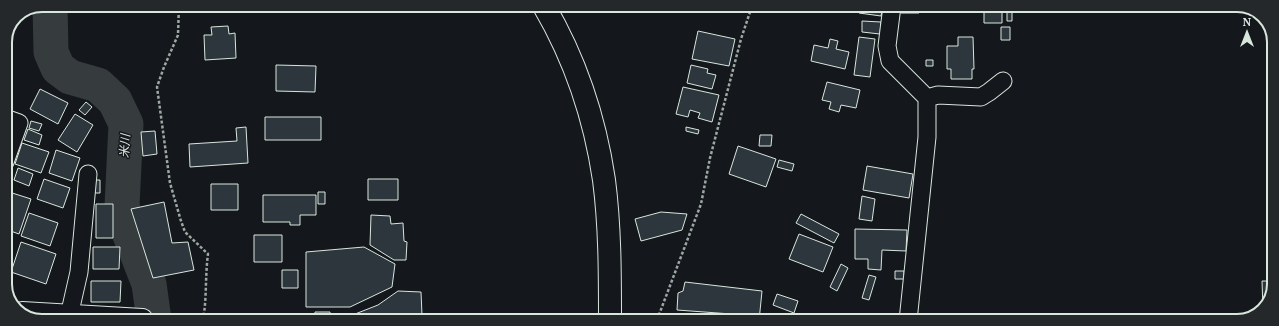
<svg xmlns="http://www.w3.org/2000/svg" width="1279" height="326" viewBox="0 0 1279 326" font-family="'PT Serif','Noto Sans JP',serif">
<rect width="100%" height="100%" fill="#14181c"/>
<g fill="none" stroke-linecap="round" stroke-linejoin="round">
<path stroke="#363b3e" stroke-width="35" d="M 50,5 L 51,52 L 58,68 L 70,77 L 98,85 L 115,101 L 126,124 L 122,206 L 130,235 L 149,284 L 154,320"/>
</g>
<path fill="#2c363c" stroke="#d8e6dc" d="M 130,5 L 169,5 L 169,7 L 130,10 Z
M 860,6 L 883,6 L 881,16 L 859,13 Z
M 901,6 L 919,6 L 919,13 L 901,13 Z
M 925,6 L 976,6 L 976,10 L 925,10 Z
M 984,10 L 1002,10 L 1002,23 L 984,23 Z
M 1007,10 L 1012,10 L 1012,21 L 1007,21 Z
M 862,21 L 881,22 L 880,34 L 862,32 Z
M 228,26 L 229,34 L 235,33 L 236,58 L 205,60 L 204,35 L 212,35 L 211,27 Z
M 1001,27 L 1010,27 L 1010,40 L 1001,40 Z
M 698,31 L 735,39 L 729,66 L 692,59 Z
M 859,37 L 875,39 L 870,77 L 854,75 Z
M 958,37 L 973,37 L 974,69 L 972,69 L 972,79 L 951,79 L 951,69 L 947,69 L 947,46 L 958,46 Z
M 830,39 L 838,41 L 836,49 L 849,52 L 845,69 L 811,61 L 814,45 L 828,48 Z
M 926,60 L 933,60 L 933,66 L 926,66 Z
M 276,65 L 316,66 L 315,92 L 276,91 Z
M 691,65 L 708,69 L 707,73 L 716,75 L 712,89 L 687,83 Z
M 827,82 L 860,90 L 856,108 L 841,105 L 839,112 L 829,109 L 831,102 L 822,100 Z
M 683,87 L 719,95 L 712,122 L 698,118 L 700,113 L 690,110 L 688,117 L 676,114 Z
M 40,89 L 68,103 L 58,124 L 30,109 Z
M 86,102 L 92,107 L 85,115 L 79,110 Z
M 75,114 L 93,125 L 77,152 L 58,140 Z
M 265,117 L 321,117 L 321,140 L 265,140 Z
M 31,121 L 42,124 L 39,131 L 29,128 Z
M 246,127 L 248,163 L 190,167 L 189,144 L 237,141 L 236,128 Z
M 686,127 L 699,130 L 698,134 L 686,131 Z
M 28,129 L 42,135 L 39,145 L 24,140 Z
M 155,131 L 157,154 L 143,156 L 141,132 Z
M 760,135 L 772,135 L 771,146 L 759,146 Z
M 22,143 L 49,152 L 41,173 L 15,164 Z
M 738,146 L 776,159 L 766,187 L 729,174 Z
M 56,150 L 80,158 L 72,181 L 49,173 Z
M 779,160 L 794,164 L 792,171 L 777,167 Z
M 867,166 L 913,174 L 909,198 L 863,190 Z
M 18,168 L 33,174 L 29,186 L 14,180 Z
M 44,179 L 70,188 L 63,208 L 37,199 Z
M 368,179 L 398,179 L 398,200 L 368,200 Z
M 93,180 L 100,180 L 100,193 L 93,193 Z
M 211,184 L 238,184 L 238,210 L 211,210 Z
M 6,191 L 31,199 L 19,234 L 5,229 Z
M 318,192 L 325,192 L 325,204 L 318,204 Z
M 263,195 L 316,195 L 316,215 L 300,215 L 300,225 L 290,225 L 290,222 L 263,222 Z
M 862,196 L 875,199 L 872,221 L 859,219 Z
M 164,202 L 172,243 L 188,242 L 194,270 L 153,278 L 131,209 Z
M 96,204 L 113,204 L 113,238 L 96,238 Z
M 661,212 L 687,214 L 682,230 L 641,241 L 635,219 Z
M 29,213 L 58,223 L 50,246 L 21,236 Z
M 801,214 L 839,234 L 834,243 L 796,223 Z
M 371,215 L 390,216 L 391,224 L 403,223 L 404,241 L 407,242 L 406,260 L 394,260 L 370,245 Z
M 855,229 L 907,230 L 906,251 L 882,250 L 881,270 L 868,269 L 868,259 L 855,259 Z
M 799,234 L 833,247 L 823,272 L 789,259 Z
M 254,235 L 282,235 L 282,262 L 254,262 Z
M 21,242 L 56,254 L 46,284 L 11,272 Z
M 93,247 L 120,247 L 119,269 L 93,269 Z
M 364,247 L 395,264 L 392,287 L 350,307 L 306,307 L 306,252 Z
M 841,264 L 848,268 L 837,291 L 830,287 Z
M 282,270 L 298,270 L 298,288 L 282,288 Z
M 895,271 L 904,271 L 904,279 L 895,279 Z
M 869,275 L 876,277 L 869,300 L 862,298 Z
M 91,281 L 121,281 L 120,302 L 91,302 Z
M 1262,281 L 1273,281 L 1273,293 L 1263,309 Z
M 685,282 L 762,291 L 759,321 L 747,321 L 745,315 L 677,310 L 678,293 L 683,291 Z
M 398,291 L 421,292 L 422,315 L 393,316 L 392,320 L 351,320 L 350,316 L 378,305 Z
M 777,294 L 798,301 L 794,313 L 773,305 Z
M 315,312 L 330,312 L 330,320 L 315,320 Z"/>
<g fill="none" stroke-linecap="round" stroke-linejoin="round">
<g stroke="#d8e6dc" stroke-width="19">
<path id="minor" d="M 892,6 L 887,46 L 890,61 L 927,98 L 927,137 L 908,321
M 927,98 L 938,95 L 981,97 L 989,92 L 1003,81
M 5,118 L 19,123 L 5,162
M 69,316 L 79,272 L 88,174"/>
</g>
<g stroke="#d8e6dc" stroke-width="24">
<path id="tertiary" d="M 544,6 C 575,59 595,119 604,180 C 610,226 610,274 610,320"/>
</g>
<g stroke="#d8e6dc" stroke-width="24">
<path id="secondary" d="M 22,313 L 142,320"/>
</g>
<path stroke="#9da8a2" stroke-width="2.5" stroke-dasharray="3 2" stroke-linecap="butt" d="M 179,5 L 178,35 L 164,67 L 157,87 L 170,183 L 181,221 L 185,232 L 208,254 C 205,276 207,298 203,320
M 657,320 L 701,204 L 710,158 L 741,39 L 752,6"/>
<use href="#minor" stroke="#14181c" stroke-width="17"/>
<use href="#tertiary" stroke="#14181c" stroke-width="22"/>
<use href="#secondary" stroke="#14181c" stroke-width="22"/>
</g>
<g text-anchor="middle" stroke-width="3" stroke-linejoin="round" paint-order="stroke">
<g font-size="12" font-style="italic" fill="#d8e6dc" stroke="#14181c">
<text transform="translate(125 146) rotate(-87)" y="4">米川</text>
</g>
</g>
<path d="M0 0H1279V326H0ZM42 12H1237A30 30 0 0 1 1267 42V284A30 30 0 0 1 1237 314H42A30 30 0 0 1 12 284V42A30 30 0 0 1 42 12Z" fill="#24282b" fill-rule="evenodd"/>
<path fill="none" stroke="#d8e6dc" stroke-width="2" d="M42 12H1237A30 30 0 0 1 1267 42V284A30 30 0 0 1 1237 314H42A30 30 0 0 1 12 284V42A30 30 0 0 1 42 12Z"/>
<g transform="translate(1247 32)" stroke="#14181c" stroke-width="3" paint-order="stroke">
<path d="M0-3L7 15L0 10L-7 15Z" fill="#d8e6dc"/>
<text y="-6" font-size="11" font-weight="bold" text-anchor="middle" fill="#d8e6dc">N</text>
</g>
</svg>
